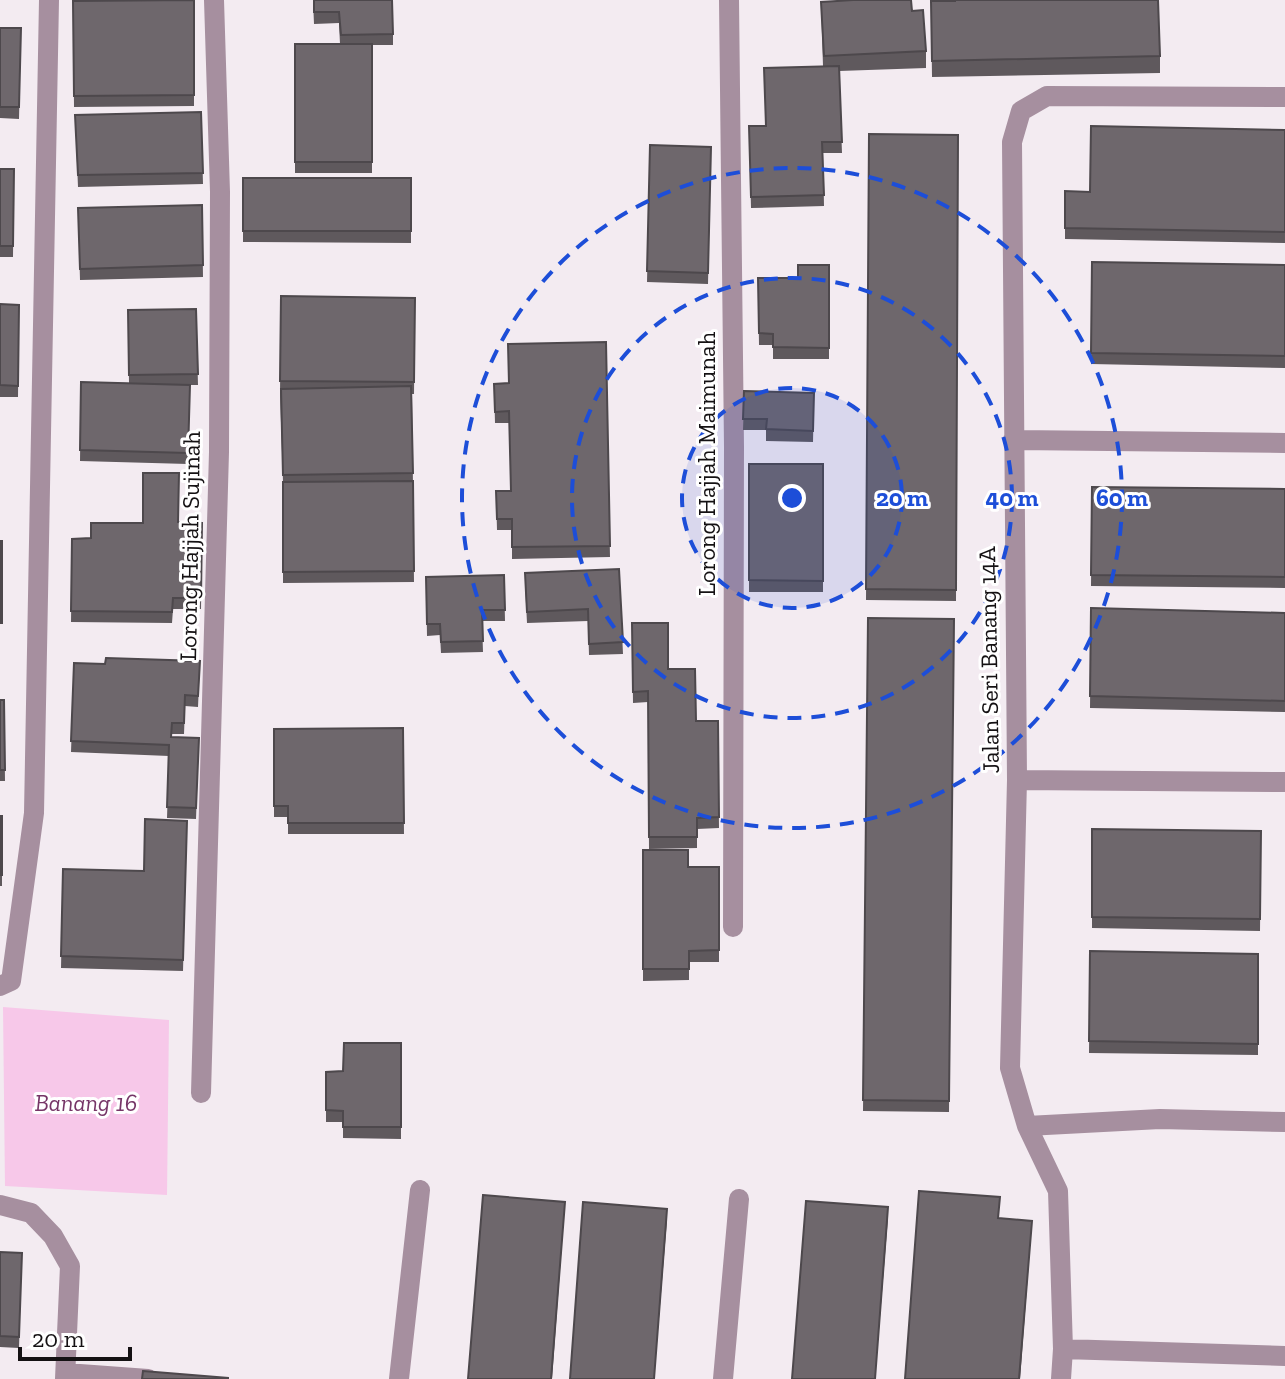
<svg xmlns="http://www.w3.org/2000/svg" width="1285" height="1379" viewBox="0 0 1285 1379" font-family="'Zilla Slab',serif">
<rect width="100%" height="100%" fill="#f3ebf1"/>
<path fill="#f7c8e9" d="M 3,1007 L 169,1020 L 167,1195 L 5,1186 Z"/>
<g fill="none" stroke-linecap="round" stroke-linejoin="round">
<path stroke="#a68f9f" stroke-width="20" d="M 729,0 L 734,447 L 733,927
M 1013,440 L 1285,443
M 1017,780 L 1285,782
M 0,986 L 11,981 L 34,813 L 49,0
M 201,1093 L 219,452 L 220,192 L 214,0
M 1027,1126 L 1160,1119 L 1285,1122
M 0,1205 L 31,1213 L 53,1236 L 70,1266 L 65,1379
M 1063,1349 L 1285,1356
M 66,1373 L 148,1379
M 399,1379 L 420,1190
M 723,1379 L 739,1199
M 1061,1379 L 1063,1349 L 1058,1191 L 1027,1126 L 1010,1068 L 1017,780 L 1012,142 L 1021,111 L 1047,96 L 1285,97"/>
</g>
<path fill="#5f595d" d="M 194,0 L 194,106 L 74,107 L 73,1 Z
M 313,0 L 393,34 L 393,45 L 372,45 L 372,173 L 295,173 L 295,44 L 340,44 L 339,23 L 314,24 Z
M 931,1 L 1160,56 L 1160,73 L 932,77 Z
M 821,2 L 912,11 L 926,51 L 926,68 L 839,71 L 842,153 L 823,153 L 824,206 L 751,208 L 749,126 L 765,126 L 823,66 Z
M 0,28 L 21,28 L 19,119 L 0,118 Z
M 201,112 L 203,184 L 78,187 L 75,115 Z
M 1285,130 L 1285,243 L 1065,239 L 1065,191 L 1090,192 Z
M 869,134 L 958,135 L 956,601 L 866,600 Z
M 650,145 L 711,147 L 708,284 L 647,282 Z
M 0,169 L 14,169 L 13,257 L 0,257 Z
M 243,178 L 411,178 L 411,243 L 243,242 Z
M 202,205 L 203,277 L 80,280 L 78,208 Z
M 1092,262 L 1285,265 L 1285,368 L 1091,364 Z
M 829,265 L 829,359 L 773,359 L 773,345 L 759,345 L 758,278 L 798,278 Z
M 281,296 L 415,298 L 414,394 L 412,394 L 414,582 L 283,583 L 283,482 L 280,393 Z
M 0,304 L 19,305 L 18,397 L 0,397 Z
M 196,309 L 198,385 L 190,385 L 188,464 L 80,461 L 81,382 L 129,383 L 128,310 Z
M 606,342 L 610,557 L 512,559 L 512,530 L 497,530 L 496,491 L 511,491 L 509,423 L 495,423 L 494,384 L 508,383 Z
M 744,391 L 814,393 L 813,442 L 766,441 L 766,430 L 743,430 Z
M 749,464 L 823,464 L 823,592 L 749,592 Z
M 1092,487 L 1285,489 L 1285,588 L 1091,586 Z
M 178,522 L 202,523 L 201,609 L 173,609 L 172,623 L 71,622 L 72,539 L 91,538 L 143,523 Z
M 619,569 L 623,654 L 589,655 L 588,621 L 527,623 L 525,584 Z
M 504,575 L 505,621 L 482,621 L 483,652 L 441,653 L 440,635 L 427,636 L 426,577 Z
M 1091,608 L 1285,613 L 1285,712 L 1090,708 Z
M 868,618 L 954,619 L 949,1112 L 863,1111 Z
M 632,623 L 668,669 L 696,721 L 718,721 L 719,828 L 697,829 L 697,848 L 649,849 L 648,702 L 633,703 Z
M 200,661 L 198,707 L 185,706 L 184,734 L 172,734 L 171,737 L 199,738 L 196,819 L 167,818 L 169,756 L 71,752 L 74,663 L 105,664 Z
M 0,700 L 4,700 L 5,781 L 0,781 Z
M 403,728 L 404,834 L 288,834 L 288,817 L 274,817 L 274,729 Z
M 0,816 L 2,816 L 2,886 L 0,886 Z
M 187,821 L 183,971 L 61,968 L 63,869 L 144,871 Z
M 1092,829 L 1261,831 L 1260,931 L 1092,928 Z
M 643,850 L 688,867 L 719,867 L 719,962 L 689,962 L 689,980 L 643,981 Z
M 1090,951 L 1258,954 L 1258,1055 L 1089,1053 Z
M 401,1043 L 401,1139 L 343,1138 L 343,1122 L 326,1122 L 326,1072 L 343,1071 Z
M 0,1252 L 22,1253 L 19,1348 L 0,1347 Z"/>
<path fill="#4d484c" d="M 565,1202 L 552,1379 L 551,1379 Z
M 888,1207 L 888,1218 L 875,1379 Z
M 667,1209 L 667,1220 L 654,1379 Z
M 1032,1221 L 1020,1379 L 1019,1379 Z"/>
<path fill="#6e676c" stroke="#4d484c" stroke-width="2" d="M 194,0 L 194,95 L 74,96 L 73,1 Z
M 314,0 L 392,0 L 393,34 L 341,35 L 339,12 L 314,12 Z
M 853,0 L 911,0 L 912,11 L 923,10 L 926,51 L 824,56 L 821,2 Z
M 955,0 L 1158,0 L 1160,56 L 932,61 L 931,1 L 955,1 Z
M 0,28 L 21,28 L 19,107 L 0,107 Z
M 295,44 L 372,44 L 372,162 L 295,162 Z
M 839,66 L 842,142 L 822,142 L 824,195 L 751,197 L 749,126 L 766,126 L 764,68 Z
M 201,112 L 203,173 L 78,175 L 75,115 Z
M 1091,126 L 1285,130 L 1285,232 L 1065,228 L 1065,191 L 1090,192 Z
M 869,134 L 958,135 L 956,590 L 866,589 Z
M 650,145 L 711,147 L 708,273 L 647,271 Z
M 0,169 L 14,169 L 13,246 L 0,246 Z
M 243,178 L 411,178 L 411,231 L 243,231 Z
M 202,205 L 203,265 L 80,269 L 78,208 Z
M 1092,262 L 1285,265 L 1285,356 L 1091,353 Z
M 798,265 L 829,265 L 829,348 L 773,347 L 773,334 L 759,333 L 758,278 L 798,278 Z
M 281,296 L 415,298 L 414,382 L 280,381 Z
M 0,304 L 19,305 L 18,386 L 0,385 Z
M 196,309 L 198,374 L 129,375 L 128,310 Z
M 606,342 L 610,546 L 512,547 L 512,519 L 497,519 L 496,491 L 511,491 L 509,411 L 495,412 L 494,384 L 509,383 L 508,344 Z
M 81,382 L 190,385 L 188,453 L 80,450 Z
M 411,386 L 413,473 L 283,475 L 281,389 Z
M 744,391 L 814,393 L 813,431 L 766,429 L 767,419 L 743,419 Z
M 749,464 L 823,464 L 823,581 L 749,580 Z
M 143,473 L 179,473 L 178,522 L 202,523 L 201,598 L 173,598 L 172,612 L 71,611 L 72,539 L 91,538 L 91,523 L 143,523 Z
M 413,481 L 414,571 L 283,572 L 283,482 Z
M 1092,487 L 1285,489 L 1285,577 L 1091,575 Z
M 0,541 L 2,541 L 2,623 L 0,623 Z
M 619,569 L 623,642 L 589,644 L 588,609 L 527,612 L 525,573 Z
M 504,575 L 505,610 L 482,610 L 483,641 L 441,642 L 440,624 L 427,624 L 426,577 Z
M 1091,608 L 1285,613 L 1285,701 L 1090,696 Z
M 868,618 L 954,619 L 949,1101 L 863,1100 Z
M 632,623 L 668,623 L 668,669 L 695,669 L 696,721 L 718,721 L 719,817 L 697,818 L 697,837 L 649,837 L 648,691 L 633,692 Z
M 106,658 L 200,661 L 198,696 L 185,695 L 184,723 L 172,723 L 171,737 L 199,738 L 196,808 L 167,807 L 169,745 L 71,741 L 74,663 L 105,664 Z
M 0,700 L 4,700 L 5,770 L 0,770 Z
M 403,728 L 404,823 L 288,823 L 288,806 L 274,806 L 274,729 Z
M 0,816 L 2,816 L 2,875 L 0,875 Z
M 145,819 L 187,821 L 183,960 L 61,956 L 63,869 L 144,871 Z
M 1092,829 L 1261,831 L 1260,919 L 1092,917 Z
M 643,850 L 688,850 L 688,867 L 719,867 L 719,950 L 689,951 L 689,969 L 643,969 Z
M 1090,951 L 1258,954 L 1258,1044 L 1089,1041 Z
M 344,1043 L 401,1043 L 401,1127 L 343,1127 L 343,1111 L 326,1110 L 326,1072 L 343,1071 Z
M 919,1191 L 1000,1197 L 998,1218 L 1032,1221 L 1019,1379 L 905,1379 Z
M 483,1195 L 565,1202 L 551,1379 L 468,1379 Z
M 806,1201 L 888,1207 L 875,1379 L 792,1379 Z
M 583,1202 L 667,1209 L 654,1379 L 570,1379 Z
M 0,1252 L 22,1253 L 19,1337 L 0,1336 Z
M 143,1371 L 228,1378 L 228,1379 L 142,1379 Z"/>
<circle cx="792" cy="498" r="110" fill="#1d4ed8" fill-opacity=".12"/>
<g fill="none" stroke="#1d4ed8" stroke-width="4" stroke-dasharray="14 10">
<circle cx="792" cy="498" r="110"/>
<circle cx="792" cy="498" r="220"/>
<circle cx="792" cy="498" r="330"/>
</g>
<g text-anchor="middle" stroke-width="6" stroke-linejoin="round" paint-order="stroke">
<g font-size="24" fill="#141113" stroke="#fff">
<text transform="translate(707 464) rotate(-90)" y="8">Lorong Hajjah Maimunah</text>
<text transform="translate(190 546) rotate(-89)" y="8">Lorong Hajjah Sujinah</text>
<text transform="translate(989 660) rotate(-91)" y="8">Jalan Seri Banang 14A</text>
</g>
<g font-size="24" font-style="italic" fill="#763567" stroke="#fff">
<text x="86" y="1111">Banang 16</text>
</g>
</g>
<circle cx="792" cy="498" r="12" fill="#1d4ed8" stroke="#fff" stroke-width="4"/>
<g font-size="24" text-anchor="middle" font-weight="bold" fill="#1d4ed8" stroke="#fff" stroke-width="6" stroke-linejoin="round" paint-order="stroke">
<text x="902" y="506">20 m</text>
<text x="1012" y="506">40 m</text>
<text x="1122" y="506">60 m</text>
</g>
<path d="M20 1347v12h110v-12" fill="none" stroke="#141113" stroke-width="4"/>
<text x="32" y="1347" font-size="24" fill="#141113" stroke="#ffffff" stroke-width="6" paint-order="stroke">20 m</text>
</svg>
